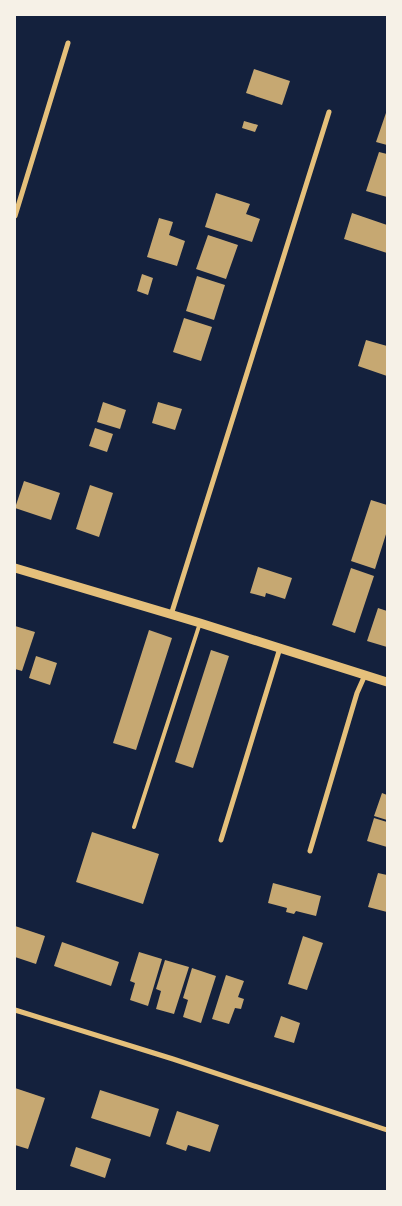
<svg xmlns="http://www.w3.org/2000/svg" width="402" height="1206" viewBox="0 0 402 1206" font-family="Raleway,sans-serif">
<rect width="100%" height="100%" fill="#14213d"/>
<path fill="#c6a872" d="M 254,69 L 290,81 L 282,105 L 246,93 Z
M 387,110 L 387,145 L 376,142 Z
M 244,121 L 258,125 L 255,132 L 242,128 Z
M 379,152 L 387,154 L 387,197 L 366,191 Z
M 216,193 L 250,204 L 246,214 L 260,219 L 252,242 L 205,227 Z
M 352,213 L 387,225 L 387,253 L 344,239 Z
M 159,218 L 173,222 L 169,235 L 185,241 L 177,266 L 147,257 Z
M 208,235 L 238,245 L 226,279 L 196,269 Z
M 142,274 L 153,278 L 148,295 L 137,291 Z
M 197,276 L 225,285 L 214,320 L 186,311 Z
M 184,318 L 212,327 L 201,361 L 173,352 Z
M 366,340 L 387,346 L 387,376 L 358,366 Z
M 103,402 L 126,410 L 120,429 L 97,422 Z
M 158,402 L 182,409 L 175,430 L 152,423 Z
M 95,428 L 113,434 L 107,452 L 89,446 Z
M 24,481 L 60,493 L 51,520 L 15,508 Z
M 90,485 L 113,493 L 99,537 L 76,529 Z
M 371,500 L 387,505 L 387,531 L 375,569 L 351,561 Z
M 258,567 L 292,578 L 285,599 L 266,593 L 265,597 L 250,593 Z
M 351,568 L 374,576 L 355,633 L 332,625 Z
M 378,608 L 387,611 L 387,647 L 367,641 Z
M 15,626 L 35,632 L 22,671 L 15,669 Z
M 149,630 L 172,638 L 136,750 L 113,743 Z
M 211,650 L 229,656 L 193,768 L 175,762 Z
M 36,656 L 57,663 L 50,685 L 29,678 Z
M 382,793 L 387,795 L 387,820 L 374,816 Z
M 374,818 L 387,822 L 387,847 L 367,841 Z
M 92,832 L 159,854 L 143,904 L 76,882 Z
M 378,873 L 387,875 L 387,912 L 368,907 Z
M 273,883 L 321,896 L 316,916 L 296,911 L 294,914 L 286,912 L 287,908 L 268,903 Z
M 15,926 L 45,936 L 36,964 L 15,957 Z
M 303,936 L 323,943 L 307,990 L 288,984 Z
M 62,942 L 119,962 L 111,986 L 54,966 Z
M 139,952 L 162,959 L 148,1006 L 130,1000 L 135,983 L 130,981 Z
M 165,960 L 189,967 L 174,1014 L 156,1009 L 161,991 L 156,989 Z
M 192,968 L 216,976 L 201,1023 L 183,1017 L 188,1000 L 183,998 Z
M 226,975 L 244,981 L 238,997 L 244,999 L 241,1009 L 235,1008 L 229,1024 L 212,1019 Z
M 281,1016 L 300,1023 L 294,1043 L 274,1037 Z
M 15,1088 L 45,1098 L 28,1149 L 15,1145 Z
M 100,1090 L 159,1109 L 150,1137 L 91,1118 Z
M 177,1111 L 219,1125 L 210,1152 L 188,1145 L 186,1151 L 166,1144 Z
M 76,1147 L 111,1159 L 105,1178 L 70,1166 Z"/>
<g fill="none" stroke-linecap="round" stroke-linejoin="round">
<path stroke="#e5c07b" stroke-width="4" d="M 134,827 L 200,623"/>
<path stroke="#e5c07b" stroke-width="5" d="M 15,216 L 68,43
M 171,615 L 329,112
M 221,840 L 280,648
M 310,851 L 357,693 L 365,675
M 15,1010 L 173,1059 L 387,1130"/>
<path stroke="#e5c07b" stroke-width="9" d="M 15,568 L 200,623 L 387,682"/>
</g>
<rect width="402" height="1206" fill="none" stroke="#f6f1e7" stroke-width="32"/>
</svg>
